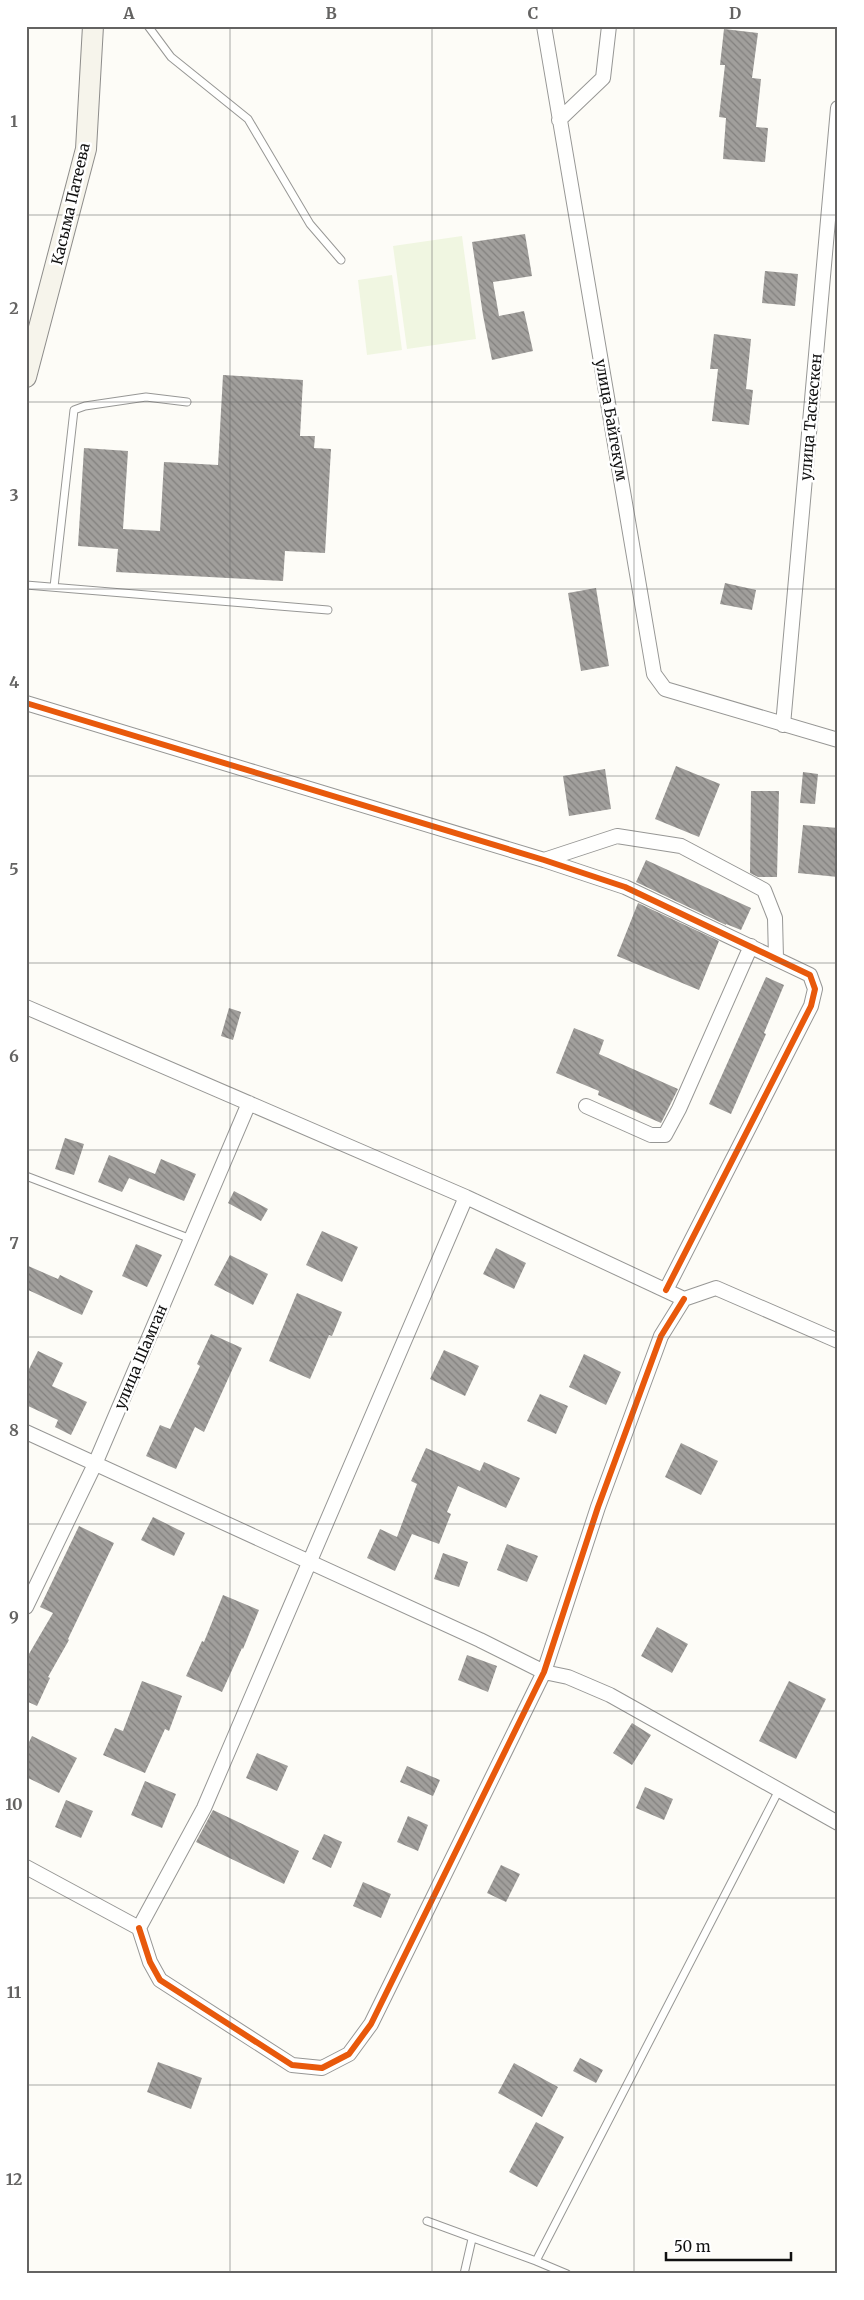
<svg xmlns="http://www.w3.org/2000/svg" width="864" height="2300" viewBox="0 0 864 2300" font-family="Merriweather,serif">
<defs>
<pattern id="building-back-hatch" width="6" height="6" patternUnits="userSpaceOnUse" patternTransform="scale(1.25)"><rect width="6" height="6" fill="#a19f9c"/><path d="M-1 5l2 2M0 0l6 6M5-1l2 2" fill="none" stroke="#82807e"/></pattern>
</defs>
<rect width="100%" height="100%" fill="#fdfcf7"/>
<path fill="#f0f6e1" d="M 462,236 L 476,339 L 407,349 L 393,246 Z
M 392,275 L 402,350 L 367,355 L 358,280 Z"/>
<path fill="url(#building-back-hatch)" d="M 724,29 L 758,33 L 752,78 L 761,79 L 756,127 L 768,128 L 765,162 L 723,159 L 726,118 L 719,117 L 725,65 L 720,65 Z
M 525,234 L 532,276 L 493,282 L 499,316 L 524,311 L 533,351 L 492,360 L 483,315 L 472,242 Z
M 765,271 L 798,274 L 795,306 L 762,303 Z
M 714,334 L 751,339 L 746,389 L 753,390 L 749,425 L 712,421 L 718,369 L 710,369 Z
M 223,375 L 303,380 L 300,436 L 315,436 L 314,448 L 331,449 L 325,553 L 285,551 L 283,581 L 116,572 L 118,549 L 78,546 L 84,448 L 128,451 L 123,529 L 160,531 L 164,462 L 218,465 Z
M 725,583 L 756,590 L 752,610 L 720,604 Z
M 596,588 L 609,666 L 581,671 L 568,593 Z
M 676,766 L 720,784 L 699,837 L 655,819 Z
M 605,769 L 611,809 L 569,816 L 563,776 Z
M 803,772 L 818,774 L 815,804 L 800,803 Z
M 751,791 L 779,791 L 777,877 L 758,877 L 750,873 Z
M 803,825 L 838,828 L 838,877 L 798,873 Z
M 646,860 L 751,908 L 741,930 L 726,924 L 726,925 L 636,882 Z
M 638,903 L 719,941 L 699,990 L 617,956 Z
M 766,977 L 784,985 L 764,1033 L 766,1034 L 731,1114 L 709,1104 Z
M 229,1008 L 241,1012 L 233,1040 L 221,1036 Z
M 574,1028 L 604,1040 L 599,1054 L 678,1089 L 661,1123 L 598,1095 L 599,1091 L 556,1073 Z
M 65,1138 L 84,1144 L 74,1175 L 55,1169 Z
M 109,1155 L 155,1174 L 161,1159 L 196,1174 L 184,1201 L 129,1178 L 122,1192 L 98,1182 Z
M 234,1191 L 268,1209 L 261,1221 L 228,1203 Z
M 322,1231 L 358,1247 L 342,1282 L 306,1265 Z
M 136,1244 L 162,1255 L 147,1287 L 122,1276 Z
M 496,1248 L 526,1263 L 514,1289 L 483,1274 Z
M 230,1255 L 268,1274 L 253,1305 L 214,1285 Z
M 26,1265 L 58,1279 L 60,1275 L 93,1291 L 82,1315 L 26,1289 Z
M 297,1293 L 342,1312 L 332,1336 L 329,1335 L 310,1379 L 269,1361 Z
M 211,1334 L 242,1348 L 204,1432 L 195,1427 L 176,1469 L 146,1456 L 160,1425 L 170,1429 L 200,1366 L 197,1364 Z
M 444,1350 L 479,1366 L 465,1396 L 430,1379 Z
M 38,1351 L 63,1363 L 52,1386 L 87,1402 L 71,1435 L 55,1427 L 58,1420 L 26,1405 L 26,1375 Z
M 584,1354 L 621,1372 L 606,1405 L 569,1387 Z
M 540,1394 L 568,1406 L 556,1434 L 527,1421 Z
M 681,1443 L 718,1461 L 701,1495 L 665,1477 Z
M 426,1448 L 480,1471 L 484,1462 L 520,1478 L 506,1508 L 458,1486 L 447,1512 L 451,1514 L 439,1544 L 412,1534 L 395,1571 L 367,1558 L 380,1529 L 397,1537 L 417,1484 L 411,1481 Z
M 153,1517 L 185,1533 L 174,1556 L 141,1540 Z
M 79,1526 L 114,1543 L 68,1639 L 69,1640 L 48,1677 L 50,1678 L 37,1706 L 26,1701 L 26,1659 L 53,1613 L 40,1607 Z
M 507,1544 L 538,1556 L 527,1582 L 497,1570 Z
M 443,1553 L 468,1562 L 459,1587 L 434,1579 Z
M 223,1595 L 259,1610 L 243,1649 L 242,1648 L 222,1692 L 186,1676 L 202,1641 L 204,1642 Z
M 657,1627 L 688,1644 L 672,1673 L 641,1656 Z
M 467,1655 L 497,1666 L 488,1692 L 458,1680 Z
M 142,1681 L 182,1696 L 169,1731 L 165,1729 L 145,1773 L 103,1755 L 115,1728 L 123,1731 Z
M 789,1681 L 826,1699 L 796,1759 L 759,1741 Z
M 632,1723 L 651,1735 L 632,1765 L 613,1753 Z
M 32,1736 L 77,1758 L 59,1793 L 26,1777 L 26,1748 Z
M 257,1753 L 288,1766 L 277,1791 L 246,1778 Z
M 407,1766 L 440,1780 L 433,1796 L 400,1782 Z
M 145,1781 L 176,1794 L 162,1828 L 131,1815 Z
M 645,1787 L 673,1799 L 664,1820 L 636,1808 Z
M 66,1800 L 93,1811 L 81,1838 L 55,1827 Z
M 213,1810 L 299,1851 L 284,1884 L 196,1842 Z
M 408,1816 L 428,1825 L 418,1851 L 397,1842 Z
M 324,1834 L 342,1842 L 331,1868 L 312,1859 Z
M 501,1865 L 520,1874 L 506,1902 L 487,1893 Z
M 363,1882 L 391,1894 L 381,1918 L 353,1906 Z
M 580,2058 L 603,2070 L 596,2083 L 573,2071 Z
M 158,2062 L 202,2078 L 191,2109 L 147,2092 Z
M 514,2063 L 558,2087 L 542,2117 L 498,2093 Z
M 536,2122 L 564,2137 L 537,2187 L 509,2172 Z"/>
<g fill="none" stroke-linecap="round" stroke-linejoin="round">
<g stroke="#979795" stroke-width="9">
<path id="lane" d="M 148,26 L 171,57 L 248,119 L 310,224 L 341,260
M 26,585 L 328,610
M 54,587 L 74,410 L 85,406 L 146,397 L 187,402
M 26,1176 L 191,1239
M 427,2221 L 536,2261
M 464,2274 L 472,2239
M 567,2274 L 536,2261 L 779,1790"/>
</g>
<g stroke="#979795" stroke-width="16">
<path id="street" d="M 544,26 L 654,674 L 665,689 L 838,740
M 559,120 L 603,78 L 609,26
M 26,703 L 544,860 L 625,887 L 810,975 L 815,989 L 811,1006 L 666,1290
M 783,725 L 838,108
M 544,860 L 617,836 L 681,846 L 764,890 L 775,918 L 776,958
M 26,1007 L 466,1197 L 684,1299 L 716,1288 L 838,1341
M 586,1106 L 651,1135 L 665,1135 L 679,1109 L 751,946
M 26,1432 L 480,1640 L 544,1672 L 568,1677 L 610,1695 L 838,1823
M 26,1607 L 95,1464 L 249,1103
M 26,1867 L 139,1928 L 204,1808 L 466,1197
M 139,1928 L 150,1962 L 160,1980 L 292,2065 L 322,2068 L 349,2054 L 371,2024 L 544,1672 L 598,1507 L 661,1336 L 684,1299"/>
</g>
<g stroke="#8e8d8b" stroke-width="22">
<path id="secondary" d="M 26,377 L 86,149 L 93,26"/>
</g>
<use href="#lane" stroke="#fffffe" stroke-width="7"/>
<use href="#street" stroke="#fffffe" stroke-width="14"/>
<use href="#secondary" stroke="#f6f4eb" stroke-width="20"/>
<g stroke="#fff" stroke-width="9">
<path id="cycleway" d="M 26,703 L 544,860 L 625,887 L 810,975 L 815,989 L 811,1006 L 666,1290
M 139,1928 L 150,1962 L 160,1980 L 292,2065 L 322,2068 L 349,2054 L 371,2024 L 544,1672 L 598,1507 L 661,1336 L 684,1299"/>
</g>
<use href="#cycleway" stroke="#e8590c" stroke-width="6"/>
</g>
<path fill="none" stroke="#646362" stroke-width="1" stroke-opacity="0.55" d="M 230,26 L 230,2274M 432,26 L 432,2274M 634,26 L 634,2274M 26,215 L 838,215M 26,402 L 838,402M 26,589 L 838,589M 26,776 L 838,776M 26,963 L 838,963M 26,1150 L 838,1150M 26,1337 L 838,1337M 26,1524 L 838,1524M 26,1711 L 838,1711M 26,1898 L 838,1898M 26,2085 L 838,2085"/>
<g text-anchor="middle" stroke-width="5" stroke-linejoin="round" paint-order="stroke">
<g font-size="15" fill="#111" stroke="#fff">
<text transform="translate(71 204) rotate(-77)" y="5">Касыма Патеева</text>
<text transform="translate(811 417) rotate(-85)" y="5">улица Таскескен</text>
<text transform="translate(611 420) rotate(80)" y="5">улица Байгекум</text>
<text transform="translate(141 1357) rotate(-67)" y="5">улица Шамган</text>
</g>
</g>
<rect width="864" height="2300" fill="none" stroke="#ffffff" stroke-width="55"/>
<path d="M666 2252v8h125v-8" fill="none" stroke="#111111" stroke-width="2.5"/>
<text x="674" y="2252" font-size="15" fill="#111111" stroke="#ffffff" stroke-width="4" paint-order="stroke">50 m</text>
<rect x="28" y="28" width="808" height="2244" fill="none" stroke="#646362" stroke-width="2"/>
<g font-size="16" text-anchor="middle" font-weight="bold" fill="#646362">
<text x="129" y="19">A</text>
<text x="331" y="19">B</text>
<text x="533" y="19">C</text>
<text x="735" y="19">D</text>
<text x="14" y="127">1</text>
<text x="14" y="314">2</text>
<text x="14" y="501">3</text>
<text x="14" y="688">4</text>
<text x="14" y="875">5</text>
<text x="14" y="1062">6</text>
<text x="14" y="1249">7</text>
<text x="14" y="1436">8</text>
<text x="14" y="1623">9</text>
<text x="14" y="1810">10</text>
<text x="14" y="1998">11</text>
<text x="14" y="2185">12</text>
</g>
</svg>
